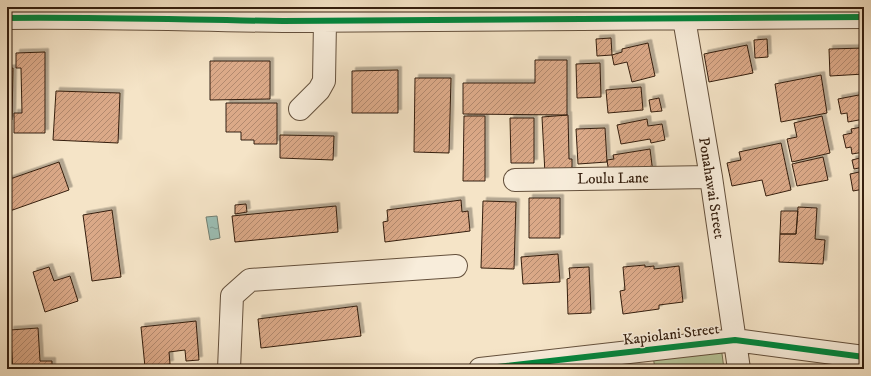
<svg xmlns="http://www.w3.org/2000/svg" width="871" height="376" viewBox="0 0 871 376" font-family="'IM FELL DW Pica',serif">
<defs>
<pattern id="water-ripples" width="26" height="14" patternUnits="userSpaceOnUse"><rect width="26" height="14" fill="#9cbfb5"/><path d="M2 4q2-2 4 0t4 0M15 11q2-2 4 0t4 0" fill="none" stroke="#809b92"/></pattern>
<pattern id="building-hatch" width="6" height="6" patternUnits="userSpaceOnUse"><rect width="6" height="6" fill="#dba988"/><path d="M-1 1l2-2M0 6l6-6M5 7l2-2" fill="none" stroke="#b2896e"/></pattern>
<filter id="shadow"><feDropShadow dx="3.5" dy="-3.5" stdDeviation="0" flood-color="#0004"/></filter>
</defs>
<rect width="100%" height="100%" fill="#f5e4c7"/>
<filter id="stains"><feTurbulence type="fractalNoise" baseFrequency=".005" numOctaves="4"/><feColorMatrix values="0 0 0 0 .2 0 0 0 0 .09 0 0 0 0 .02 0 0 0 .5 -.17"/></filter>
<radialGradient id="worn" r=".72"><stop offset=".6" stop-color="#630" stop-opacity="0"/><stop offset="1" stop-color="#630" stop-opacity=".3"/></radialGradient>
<path fill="#b7c599" stroke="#767254" d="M 721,346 L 724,369 L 655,369 L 653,356 Z"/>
<path fill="url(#water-ripples)" stroke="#727f72" d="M 217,216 L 220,238 L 210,240 L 206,217 Z"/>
<path fill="url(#building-hatch)" stroke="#341e0e" filter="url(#shadow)" d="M 611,38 L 612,55 L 597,56 L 596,39 Z
M 767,39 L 768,57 L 755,58 L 754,40 Z
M 648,43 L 655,76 L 632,82 L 627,62 L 614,65 L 612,55 L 622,52 L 622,49 Z
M 747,45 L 753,73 L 709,82 L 704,54 Z
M 864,48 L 864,74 L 830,76 L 829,49 Z
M 45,52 L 45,133 L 14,133 L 14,113 L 22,113 L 21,68 L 16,68 L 16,53 Z
M 535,60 L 567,60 L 567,115 L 463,114 L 463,83 L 535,83 Z
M 210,61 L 270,61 L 270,99 L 210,100 Z
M 600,63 L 601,97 L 577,98 L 576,64 Z
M 13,68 L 12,120 L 7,120 L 7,69 Z
M 398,70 L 398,113 L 352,113 L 352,71 Z
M 821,75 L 827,113 L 781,122 L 775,84 Z
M 415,78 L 451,78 L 449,153 L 414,152 Z
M 641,87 L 643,110 L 608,113 L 606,90 Z
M 56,91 L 120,93 L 118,143 L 53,140 Z
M 864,94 L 864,119 L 848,122 L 847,113 L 841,114 L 838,99 Z
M 659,98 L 662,111 L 651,112 L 649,100 Z
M 226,103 L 277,103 L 277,144 L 254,144 L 254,140 L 241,140 L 241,132 L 226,132 Z
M 568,115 L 569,159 L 572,159 L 572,173 L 545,174 L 542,117 Z
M 464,116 L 485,116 L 485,181 L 463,181 Z
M 822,116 L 830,153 L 792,162 L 787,139 L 797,137 L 794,123 Z
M 510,118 L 534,118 L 534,163 L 511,163 Z
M 647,119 L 648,126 L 662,124 L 665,140 L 651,143 L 650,139 L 621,144 L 617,125 Z
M 862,127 L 862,131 L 864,131 L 864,152 L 852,154 L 851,147 L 846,148 L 843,135 L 852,133 L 851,129 Z
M 605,128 L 607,162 L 578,164 L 576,129 Z
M 280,135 L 334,136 L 333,160 L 280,158 Z
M 781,143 L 791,190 L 766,196 L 762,180 L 732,186 L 727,163 L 741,160 L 739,152 Z
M 650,149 L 653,173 L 609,174 L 607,160 L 614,159 L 613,155 Z
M 823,157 L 828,180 L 797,186 L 792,164 Z
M 864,157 L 864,167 L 854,169 L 852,160 Z
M 59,162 L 69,190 L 7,212 L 7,180 Z
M 864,171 L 864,189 L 853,191 L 850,174 Z
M 529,198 L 560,198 L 560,238 L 529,238 Z
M 461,200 L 462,212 L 468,211 L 470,231 L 385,242 L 383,222 L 388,221 L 387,210 Z
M 483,201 L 516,202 L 514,269 L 481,268 Z
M 246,204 L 247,212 L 235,214 L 235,205 Z
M 336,206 L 338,232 L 235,242 L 232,216 Z
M 798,207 L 817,208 L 815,239 L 825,240 L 823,264 L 779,262 L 780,234 L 796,234 Z
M 112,210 L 121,277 L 92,281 L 83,215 Z
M 781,211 L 798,211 L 796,234 L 780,234 Z
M 558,254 L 560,282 L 523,284 L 521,257 Z
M 645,265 L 645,267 L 654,266 L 654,269 L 679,266 L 683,302 L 659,305 L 659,309 L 623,314 L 620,291 L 625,290 L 623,267 Z
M 49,267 L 54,281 L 70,276 L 78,301 L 45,312 L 33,272 Z
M 589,267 L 591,313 L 568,314 L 567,279 L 570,278 L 569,268 Z
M 357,306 L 361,336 L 261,348 L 258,319 Z
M 196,321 L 199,360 L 186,361 L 185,350 L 169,352 L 170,364 L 145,367 L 141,327 Z
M 38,328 L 40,361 L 52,361 L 52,369 L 13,369 L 10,330 Z"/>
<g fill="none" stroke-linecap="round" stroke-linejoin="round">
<g stroke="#64503c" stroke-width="24">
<path id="minor" d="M 682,7 L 711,177 L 739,369
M 7,18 C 99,17 191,20 283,21 C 476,21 670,20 864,17
M 300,109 L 319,90 L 324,81 L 325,21
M 515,180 L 711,177
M 229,369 L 232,296 L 250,280 L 456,266
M 480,369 L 735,340 L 864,357"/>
</g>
<use href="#minor" stroke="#f8eddb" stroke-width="22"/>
<g stroke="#f8eddb" stroke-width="8">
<path id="cycleway" d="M 7,18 C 99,17 191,20 283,21 C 476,21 670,20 864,17
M 480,369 L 735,340 L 864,357"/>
</g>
<use href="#cycleway" stroke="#00873e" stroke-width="6"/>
</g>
<g text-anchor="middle" stroke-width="3" stroke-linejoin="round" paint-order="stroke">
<g font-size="15" fill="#341e0e" stroke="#f8eddb">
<text transform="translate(613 178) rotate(-1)" y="5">Loulu Lane</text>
<text transform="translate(712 188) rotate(81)" y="5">Ponahawai Street</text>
<text transform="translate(671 334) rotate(-7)" y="5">Kapiolani Street</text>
</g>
</g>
<rect width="871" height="376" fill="none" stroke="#f5e4c7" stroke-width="24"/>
<rect x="8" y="8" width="855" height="360" fill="none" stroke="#341e0e" stroke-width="2"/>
<rect x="12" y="12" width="847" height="352" fill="none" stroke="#341e0e"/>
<rect width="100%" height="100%" filter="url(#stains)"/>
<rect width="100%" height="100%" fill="url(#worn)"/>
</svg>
